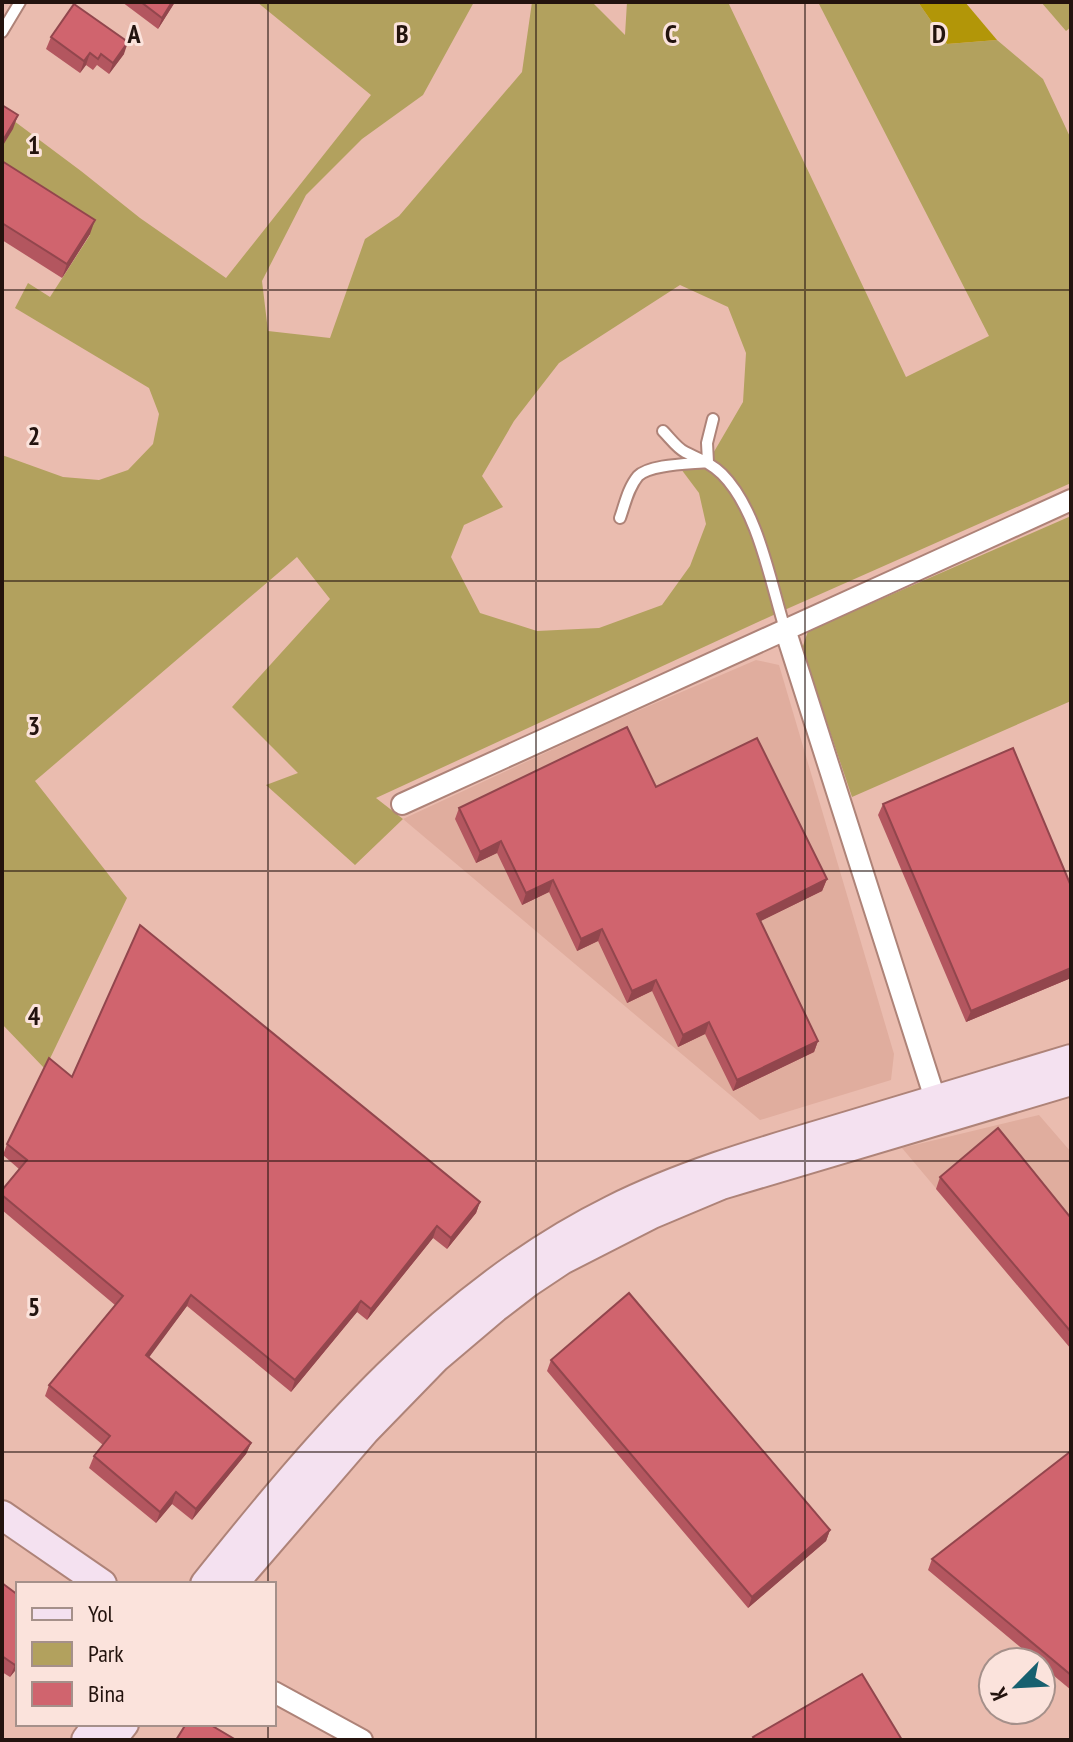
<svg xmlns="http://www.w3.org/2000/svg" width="1073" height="1742" viewBox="0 0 1073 1742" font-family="'PT Sans Narrow',sans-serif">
<rect width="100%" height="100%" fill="#eabcaf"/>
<path fill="#e0ad9e" d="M 756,660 L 779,665 L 894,1054 L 891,1080 L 760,1120 L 403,819 L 614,721 Z
M 1039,1115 L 1071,1152 L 1071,1349 L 902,1148 Z"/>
<path fill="#b2a15e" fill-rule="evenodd" d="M 257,2 L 474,2 L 423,95 L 362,139 L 306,195 L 262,281 L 268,331 L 330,338 L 365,239 L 399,216 L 522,72 L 532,2 L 592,2 L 625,35 L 627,2 L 728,2 L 906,377 L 989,336 L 818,2 L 918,2 L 947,44 L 997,40 L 1043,79 L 1071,139 L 1071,483 L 780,612 L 376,798 L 403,819 L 355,865 L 266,785 L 298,773 L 232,707 L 330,599 L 297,557 L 35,781 L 127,898 L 45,1069 L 2,1024 L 2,455 L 63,477 L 99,480 L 128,470 L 153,444 L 159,414 L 149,388 L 15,308 L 28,283 L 50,297 L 90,235 L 2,178 L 2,112 L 81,171 L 140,218 L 226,278 L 371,95 ZM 680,285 L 728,307 L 746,353 L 743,402 L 708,462 L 678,465 L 699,493 L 706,524 L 690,566 L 662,605 L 599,628 L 537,631 L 480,613 L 451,557 L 464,525 L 503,507 L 482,476 L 514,421 L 559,363 Z
M 1041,2 L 1071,2 L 1071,27 L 1066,31 Z
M 1071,516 L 1071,701 L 852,797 L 802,649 L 808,631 Z"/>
<path fill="#b29608" d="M 918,2 L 965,2 L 997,40 L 947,44 Z"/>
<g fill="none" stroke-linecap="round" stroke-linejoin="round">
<g stroke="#ae8378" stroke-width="14">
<path id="service" d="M 2,32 L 20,2
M 663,431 C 670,438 677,448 685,452 C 699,459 711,463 722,474 C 758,510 770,581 785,629
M 620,518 C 625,504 628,488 638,476 C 650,464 691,464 708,462 L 707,443 L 713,419"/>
</g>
<g stroke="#ae8378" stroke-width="24">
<path id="minor" d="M 785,629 L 939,1111
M 402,804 L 1071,500
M 274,1692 L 362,1740"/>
</g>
<g stroke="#ae8378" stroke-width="32">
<path id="secondary" d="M 2,1515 L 102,1584
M 205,1584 C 319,1441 444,1293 612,1210 C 680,1176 754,1154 828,1132 C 909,1108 990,1084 1071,1059
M 233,1584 L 365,1431 L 436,1358 L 495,1308 L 529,1282 L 562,1260 L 652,1214 L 721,1185 L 1071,1081
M 86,1740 L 98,1724
M 111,1740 L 124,1724"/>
</g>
<use href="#service" stroke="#fff" stroke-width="10"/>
<use href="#minor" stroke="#fff" stroke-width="20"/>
<use href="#secondary" stroke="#f4e1f0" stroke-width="28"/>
</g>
<path fill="#b3565f" d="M 122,2 L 175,2 L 158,29 Z
M 51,37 L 124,54 L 109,74 L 97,65 L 93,70 L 86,65 L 80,73 L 46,49 Z
M 2,161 L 90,234 L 62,278 L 2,240 Z
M 656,787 L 827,879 L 822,891 L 760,921 L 818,1041 L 814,1052 L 733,1091 L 705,1034 L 678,1047 L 652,991 L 627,1003 L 598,941 L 577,951 L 549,892 L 522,905 L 497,853 L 476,863 L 455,819 L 459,808 Z
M 883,804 L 1071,886 L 1071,978 L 966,1022 L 878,815 Z
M 72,1077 L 480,1202 L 476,1213 L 447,1249 L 433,1238 L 367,1320 L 357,1312 L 291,1392 L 187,1306 L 148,1357 L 251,1443 L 246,1454 L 192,1520 L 172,1504 L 156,1523 L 89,1468 L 94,1456 L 103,1445 L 45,1396 L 49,1385 L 115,1305 L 2,1210 L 2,1190 L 19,1169 L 3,1155 L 7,1144 Z
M 940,1177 L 1071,1218 L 1071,1349 L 936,1189 Z
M 551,1360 L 830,1530 L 826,1541 L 748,1608 L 547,1371 Z
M 1071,1451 L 1071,1690 L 1041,1665 L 1041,1662 L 1038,1662 L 928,1570 L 932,1559 Z
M 2,1583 L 18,1595 L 18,1667 L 10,1677 L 2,1672 Z"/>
<path fill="#92464d" d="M 172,2 L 175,2 L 158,29 L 162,18 Z
M 128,42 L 124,54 L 109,74 L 113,63 Z
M 90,53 L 86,65 L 80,73 L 84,61 Z
M 18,115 L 13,129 L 2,147 L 2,142 Z
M 95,220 L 90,234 L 62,278 L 67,264 Z
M 501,841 L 497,853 L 476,863 L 480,852 Z
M 827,879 L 822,891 L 753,925 L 757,914 Z
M 553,880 L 549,892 L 522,905 L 526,893 Z
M 602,929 L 598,941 L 577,951 L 581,939 Z
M 1071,968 L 1071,978 L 966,1022 L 971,1011 Z
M 656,980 L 652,991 L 627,1003 L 632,991 Z
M 709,1022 L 705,1034 L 678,1047 L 683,1035 Z
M 818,1041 L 814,1052 L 733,1091 L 737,1080 Z
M 480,1202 L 476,1213 L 447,1249 L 451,1238 Z
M 437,1226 L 433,1238 L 367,1320 L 371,1309 Z
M 191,1295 L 187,1306 L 142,1367 L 146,1355 Z
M 361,1301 L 357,1312 L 291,1392 L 295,1380 Z
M 251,1443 L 246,1454 L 192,1520 L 196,1509 Z
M 176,1492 L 172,1504 L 156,1523 L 160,1512 Z
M 830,1530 L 826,1541 L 748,1608 L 752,1597 Z
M 18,1660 L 18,1667 L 10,1677 L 15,1665 Z"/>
<path fill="#d0646e" stroke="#92464d" stroke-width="2" d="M 141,2 L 172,2 L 162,18 Z
M 74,4 L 128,42 L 113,63 L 101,54 L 98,59 L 90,53 L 84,61 L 51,37 Z
M 2,105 L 18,115 L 2,142 Z
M 2,161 L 95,220 L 67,264 L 2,223 Z
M 627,727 L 656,787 L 757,738 L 827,879 L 757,914 L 818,1041 L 737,1080 L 709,1022 L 683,1035 L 656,980 L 632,991 L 602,929 L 581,939 L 553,880 L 526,893 L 501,841 L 480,852 L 459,808 Z
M 1013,748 L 1071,886 L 1071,968 L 971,1011 L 883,804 Z
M 140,925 L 480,1202 L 451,1238 L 437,1226 L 371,1309 L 361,1301 L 295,1380 L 191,1295 L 146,1355 L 251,1443 L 196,1509 L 176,1492 L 160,1512 L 94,1456 L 110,1436 L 49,1385 L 123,1296 L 2,1195 L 2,1190 L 27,1160 L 7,1144 L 49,1058 L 72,1077 Z
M 998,1128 L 1071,1218 L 1071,1332 L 940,1177 Z
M 629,1293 L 830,1530 L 752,1597 L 551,1360 Z
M 1071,1451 L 1071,1675 L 932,1559 Z
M 2,1583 L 18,1595 L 18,1660 L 15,1665 L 2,1656 Z
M 862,1674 L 902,1740 L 755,1740 L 753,1737 Z
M 186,1724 L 209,1724 L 236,1740 L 176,1740 Z"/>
<path fill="none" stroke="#23130e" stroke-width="2" stroke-opacity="0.55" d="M 268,2 L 268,1584M 536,2 L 536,1740M 805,2 L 805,1740M 2,290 L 1071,290M 2,581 L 1071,581M 2,871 L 1071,871M 2,1161 L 1071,1161M 2,1452 L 1071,1452M 268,1724 L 268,1740"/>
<g font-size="26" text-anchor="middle" font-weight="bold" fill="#23130e" stroke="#fbe3dc" stroke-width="6" stroke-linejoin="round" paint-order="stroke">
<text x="134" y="43">A</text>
<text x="402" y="43">B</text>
<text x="671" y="43">C</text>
<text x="939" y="43">D</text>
<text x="34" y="154">1</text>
<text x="34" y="445">2</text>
<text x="34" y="735">3</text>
<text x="34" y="1025">4</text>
<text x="34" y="1316">5</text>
</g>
<rect width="1073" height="1742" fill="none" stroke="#23130e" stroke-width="8"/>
<rect x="16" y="1582" width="260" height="144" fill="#fbe3dc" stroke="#a5908a" stroke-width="2"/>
<rect x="32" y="1608" width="40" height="12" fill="#f4e1f0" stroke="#a5908a" stroke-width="2"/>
<text x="88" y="1622" font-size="24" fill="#23130e">Yol</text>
<rect x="32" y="1642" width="40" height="24" fill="#b2a15e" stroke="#a5908a" stroke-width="2"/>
<text x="88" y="1662" font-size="24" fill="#23130e">Park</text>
<rect x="32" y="1682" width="40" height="24" fill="#d0646e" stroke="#a5908a" stroke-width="2"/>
<text x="88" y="1702" font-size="24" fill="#23130e">Bina</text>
<g transform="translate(1017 1686) rotate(246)"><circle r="38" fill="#fbe3dc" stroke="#a5908a" stroke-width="2"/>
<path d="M0-6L14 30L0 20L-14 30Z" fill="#17606f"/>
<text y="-12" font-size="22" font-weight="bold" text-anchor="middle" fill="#23130e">K</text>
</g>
</svg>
